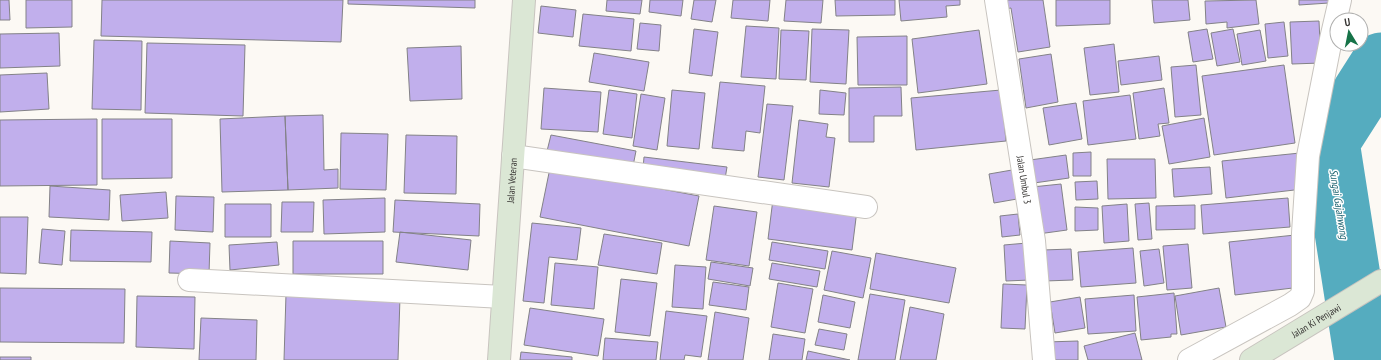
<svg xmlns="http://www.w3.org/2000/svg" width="1381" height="360" viewBox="0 0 1381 360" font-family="'PT Sans Narrow',sans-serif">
<rect width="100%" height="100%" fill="#fcf9f4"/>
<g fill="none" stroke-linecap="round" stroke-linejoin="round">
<path stroke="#55acbf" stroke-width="59" d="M 1364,360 L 1330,142 L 1381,62"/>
</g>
<path fill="#c1afec" stroke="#838287" d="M 0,0 L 9,0 L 10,20 L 0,20 Z
M 26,0 L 72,0 L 72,27 L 26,28 Z
M 102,0 L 343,0 L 341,42 L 101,36 Z
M 348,0 L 475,0 L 475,8 L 348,4 Z
M 607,0 L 642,0 L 640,14 L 606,11 Z
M 650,0 L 683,0 L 681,16 L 649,12 Z
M 694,0 L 716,0 L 712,22 L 691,19 Z
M 733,0 L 770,0 L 768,21 L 731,18 Z
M 786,0 L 823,0 L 821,23 L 784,21 Z
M 835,0 L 895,0 L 895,15 L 836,16 Z
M 899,0 L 960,0 L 960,5 L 946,6 L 947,17 L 901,21 Z
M 1003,0 L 1043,0 L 1050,47 L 1018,52 L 1011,8 L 1004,9 Z
M 1056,0 L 1110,0 L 1110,24 L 1056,26 Z
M 1152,0 L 1188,0 L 1190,20 L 1154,23 Z
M 1256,0 L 1259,24 L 1227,28 L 1227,22 L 1206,24 L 1205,1 Z
M 1299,0 L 1329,0 L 1329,3 L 1299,5 Z
M 541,6 L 576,10 L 573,37 L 538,33 Z
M 583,14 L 634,19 L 631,51 L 579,46 Z
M 1319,21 L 1321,63 L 1292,64 L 1290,22 Z
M 1284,22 L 1288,56 L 1268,58 L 1265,24 Z
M 640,23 L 661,25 L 659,51 L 637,49 Z
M 746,26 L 779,28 L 776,79 L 741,77 Z
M 694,29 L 718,32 L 712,76 L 689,73 Z
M 812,29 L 849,30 L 846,84 L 810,82 Z
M 1207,29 L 1213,59 L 1193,62 L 1188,32 Z
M 1233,29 L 1240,62 L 1217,66 L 1211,33 Z
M 781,30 L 809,31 L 806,80 L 779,79 Z
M 979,30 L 987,84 L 918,93 L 912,39 Z
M 1260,30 L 1266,61 L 1242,65 L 1237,34 Z
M 59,33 L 60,66 L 0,68 L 0,34 Z
M 907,36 L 907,85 L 858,85 L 857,37 Z
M 94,40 L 142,41 L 141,110 L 92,109 Z
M 147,43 L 245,45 L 243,116 L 145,113 Z
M 1114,44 L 1119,92 L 1090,95 L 1084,48 Z
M 461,46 L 462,99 L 410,101 L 407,48 Z
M 594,53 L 649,62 L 644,91 L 589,82 Z
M 1051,54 L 1058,102 L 1026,108 L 1019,59 Z
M 1159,56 L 1162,80 L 1121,85 L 1118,61 Z
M 1196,65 L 1201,115 L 1175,117 L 1171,67 Z
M 1284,65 L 1295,143 L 1214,155 L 1202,76 Z
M 47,73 L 49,109 L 0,112 L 0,75 Z
M 720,82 L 765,86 L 760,133 L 746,131 L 744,151 L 712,148 Z
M 901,87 L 902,116 L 874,116 L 874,142 L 849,142 L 849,88 Z
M 544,88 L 601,92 L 598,132 L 541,129 Z
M 1164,88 L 1169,123 L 1158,124 L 1160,136 L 1139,139 L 1133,93 Z
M 609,90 L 637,94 L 632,138 L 603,134 Z
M 672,90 L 705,93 L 699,149 L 667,146 Z
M 820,90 L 846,93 L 844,115 L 819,114 Z
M 1001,90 L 1006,141 L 916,150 L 911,98 Z
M 641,94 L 665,98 L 657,150 L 633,146 Z
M 1130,95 L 1136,139 L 1088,145 L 1083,101 Z
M 1076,103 L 1082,139 L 1049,145 L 1043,108 Z
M 767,104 L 793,106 L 784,180 L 758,177 Z
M 323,115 L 324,170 L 338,169 L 338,188 L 288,190 L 285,116 Z
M 285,116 L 288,190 L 222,192 L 220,119 Z
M 1204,118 L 1210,157 L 1169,164 L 1162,126 Z
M 97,119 L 97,185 L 0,186 L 0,120 Z
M 102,119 L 172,119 L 172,178 L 102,179 Z
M 799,120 L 828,124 L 826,137 L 835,138 L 829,187 L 792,183 Z
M 341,133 L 388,134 L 386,190 L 340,189 Z
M 406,135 L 457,136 L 456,194 L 404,193 Z
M 551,135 L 636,151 L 632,171 L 546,155 Z
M 1091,152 L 1091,176 L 1073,176 L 1073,153 Z
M 1300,153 L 1303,189 L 1226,198 L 1222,161 Z
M 1066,155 L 1069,178 L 1034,183 L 1030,160 Z
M 644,157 L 727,167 L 725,179 L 643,169 Z
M 1107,159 L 1155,159 L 1156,198 L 1108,199 Z
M 1210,167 L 1212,194 L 1174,197 L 1172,169 Z
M 550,168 L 699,196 L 689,246 L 540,217 Z
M 1012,170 L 1017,199 L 994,203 L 989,174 Z
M 1097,181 L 1098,199 L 1076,200 L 1075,182 Z
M 1061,184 L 1067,230 L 1038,234 L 1032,187 Z
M 50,186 L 110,190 L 109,220 L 49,217 Z
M 166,192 L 168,218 L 122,221 L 120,195 Z
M 176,196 L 214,197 L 213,232 L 175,230 Z
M 385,198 L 385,232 L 324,234 L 323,200 Z
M 1288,198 L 1290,227 L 1203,234 L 1201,205 Z
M 773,199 L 857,210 L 852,250 L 768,239 Z
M 395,200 L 480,204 L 479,236 L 393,232 Z
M 282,202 L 314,202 L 313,232 L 281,232 Z
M 1149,203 L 1152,239 L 1138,240 L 1135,204 Z
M 225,204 L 271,204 L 271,237 L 225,237 Z
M 1127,204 L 1129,241 L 1104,243 L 1102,206 Z
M 1195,205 L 1195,229 L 1156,230 L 1156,206 Z
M 714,206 L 757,212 L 749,266 L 706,260 Z
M 1075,207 L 1098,208 L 1098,230 L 1075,231 Z
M 1018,214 L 1020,235 L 1002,237 L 1000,216 Z
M 0,217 L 28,217 L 26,274 L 0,273 Z
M 532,223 L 581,228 L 577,260 L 549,257 L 544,303 L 523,301 Z
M 42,229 L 65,231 L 62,265 L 39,263 Z
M 71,230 L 152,232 L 151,262 L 70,261 Z
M 400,232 L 471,240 L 468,270 L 396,262 Z
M 604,234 L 662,243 L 657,274 L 598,265 Z
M 1295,235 L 1301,287 L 1235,295 L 1229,242 Z
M 170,241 L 210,243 L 209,274 L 169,273 Z
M 293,241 L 383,241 L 383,274 L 293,274 Z
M 277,242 L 279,265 L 230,270 L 229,245 Z
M 772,242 L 828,251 L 825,269 L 769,260 Z
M 1027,243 L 1030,280 L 1006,281 L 1004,245 Z
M 1188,244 L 1192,288 L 1167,290 L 1163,246 Z
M 1133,248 L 1136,283 L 1081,287 L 1078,252 Z
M 1071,249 L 1073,280 L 1045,281 L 1043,250 Z
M 1159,249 L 1164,283 L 1144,286 L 1140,251 Z
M 832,251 L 871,258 L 863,298 L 824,290 Z
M 876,253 L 956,268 L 949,303 L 870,289 Z
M 711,262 L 753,268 L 750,286 L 708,279 Z
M 555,263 L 598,267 L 594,309 L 551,305 Z
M 772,263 L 820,271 L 817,287 L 769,279 Z
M 675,265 L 706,267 L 703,309 L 672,307 Z
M 621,279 L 657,283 L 650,336 L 615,332 Z
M 713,282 L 749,287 L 746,310 L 709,305 Z
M 778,283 L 813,289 L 805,333 L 771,327 Z
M 1003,284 L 1027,285 L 1025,329 L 1001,328 Z
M 0,288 L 125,289 L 124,343 L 0,342 Z
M 1219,288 L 1226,327 L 1181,335 L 1175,296 Z
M 1174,293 L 1177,334 L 1171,334 L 1171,337 L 1141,340 L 1137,297 Z
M 286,294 L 400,297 L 398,360 L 284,360 Z
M 870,294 L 905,300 L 895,360 L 858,360 Z
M 823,295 L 855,302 L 850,328 L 818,322 Z
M 1134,295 L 1136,331 L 1088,334 L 1085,299 Z
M 137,296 L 195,297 L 194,349 L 136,347 Z
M 1080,297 L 1085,328 L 1055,333 L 1050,302 Z
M 910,307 L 944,314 L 936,360 L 900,360 Z
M 530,308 L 604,319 L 598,356 L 524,345 Z
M 666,311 L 707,316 L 701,357 L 685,355 L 684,360 L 660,360 Z
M 715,312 L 749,318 L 743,360 L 708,360 Z
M 201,318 L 257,320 L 256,360 L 199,360 Z
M 819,329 L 847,334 L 844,350 L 815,345 Z
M 1135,333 L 1142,360 L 1088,360 L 1084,346 Z
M 773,334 L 805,339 L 802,360 L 769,360 Z
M 605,338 L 658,342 L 656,360 L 603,360 Z
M 1078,341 L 1078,360 L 1047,360 L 1046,342 Z
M 808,351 L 850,360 L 806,360 Z
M 521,352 L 572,357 L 572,360 L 520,360 Z
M 0,357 L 31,357 L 31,360 L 0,360 Z"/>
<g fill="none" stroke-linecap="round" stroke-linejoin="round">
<g stroke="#c8c4bf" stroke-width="24">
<g id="street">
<path id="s1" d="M 996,0 L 1034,241 L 1044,360"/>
<path d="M 513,156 L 866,207"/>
<path d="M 189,280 L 503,297"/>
<path d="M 1189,360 L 1290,305 L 1300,298 L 1303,291 L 1303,233 L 1308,156 L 1331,39 L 1340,0"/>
</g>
</g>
<g stroke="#c8c4bf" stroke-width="24">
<g id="secondary">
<path id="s2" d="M 499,360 L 524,0"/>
<path id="s3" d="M 1251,360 L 1381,281"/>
</g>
</g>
<use href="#street" stroke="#fff" stroke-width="22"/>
<use href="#secondary" stroke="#dbe7d5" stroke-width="22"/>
</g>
<g text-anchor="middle" stroke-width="3" stroke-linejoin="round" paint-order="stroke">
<g font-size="10" fill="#383634" stroke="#fff">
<text dy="4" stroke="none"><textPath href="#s1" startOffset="182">Jalan Umbul 3</textPath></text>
<text dy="4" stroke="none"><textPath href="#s2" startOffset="180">Jalan Veteran</textPath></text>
<text dy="4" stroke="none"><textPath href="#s3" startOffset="76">Jalan Ki Penjawi</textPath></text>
</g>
<g font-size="11" font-style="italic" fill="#155e6b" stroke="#fff">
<text transform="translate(1339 204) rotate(81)" y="4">Sungai Gajahwong</text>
</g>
</g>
<g transform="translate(1349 32) rotate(350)"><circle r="19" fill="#ffffff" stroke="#afafae"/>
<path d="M0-3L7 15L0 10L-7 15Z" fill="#167348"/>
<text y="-6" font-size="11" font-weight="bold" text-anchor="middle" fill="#383634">U</text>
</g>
</svg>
